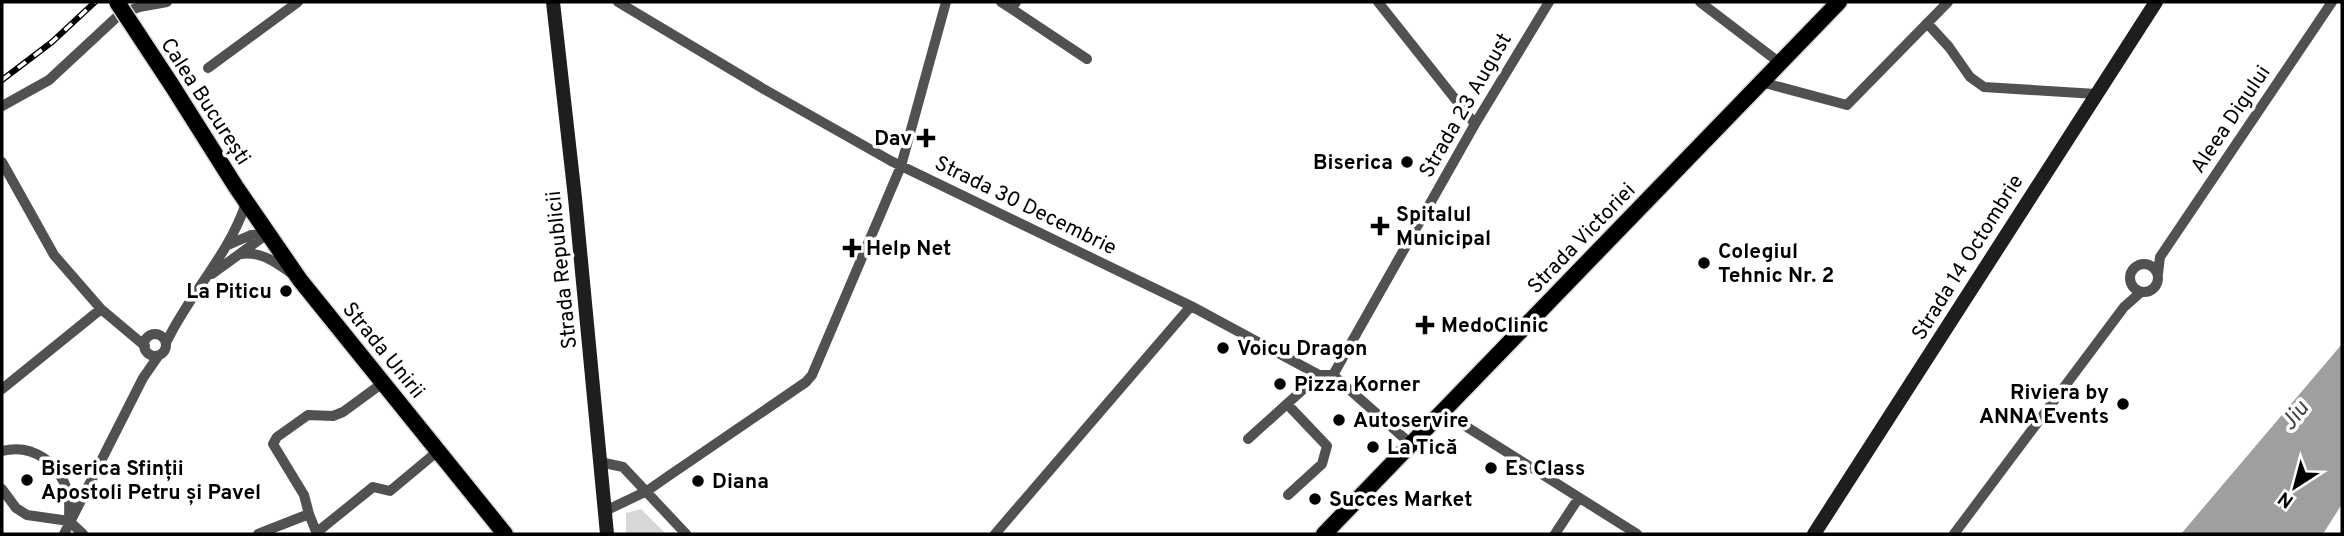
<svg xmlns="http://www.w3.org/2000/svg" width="2344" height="536" viewBox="0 0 2344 536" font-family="Overpass,sans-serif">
<rect width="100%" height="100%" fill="#fff"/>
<path fill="#d8d8d8" d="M 641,509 L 666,534 L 626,534 L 626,513 Z"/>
<path fill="#9f9f9f" d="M 2342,344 L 2342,504 L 2323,534 L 2181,534 Z"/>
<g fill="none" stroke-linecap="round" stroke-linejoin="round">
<g stroke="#dbdbdb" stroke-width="19">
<path id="primary" d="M 171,84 L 236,187 L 300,280 L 505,534
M 1324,534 L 1839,2"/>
</g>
<path stroke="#515151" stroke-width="10" d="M 618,2 L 762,88 L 891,161 L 1191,306 L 1319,375 L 1333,375 L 1412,445
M 1001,2 L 1012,9 L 1016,2
M 1378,2 L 1475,124
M 1700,2 L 1780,63
M 1012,9 L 1087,59
M 1927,23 L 1949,47 L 1970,77 L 1984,87 L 2096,94
M 208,68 L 298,2
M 1761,82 L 1847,105 L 1948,2
M 2,106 L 49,80 L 119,15 L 139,7 L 167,2
M 2,162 L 54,255 L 101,309 L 145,346
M 228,245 L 251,235 L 267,234
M 241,254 C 261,251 275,262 291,273
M2130 278a14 14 0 1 1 28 0a14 14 0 1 1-28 0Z
M 212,274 L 267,234
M 2158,274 L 2160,257 L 2332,2
M144 345a11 11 0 1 1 22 0a11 11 0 1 1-22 0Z
M 166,343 C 189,294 229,255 246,203
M 1333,375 L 1475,124 L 1549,2
M 2,389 L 101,309
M 1443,412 L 1637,534
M 1248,439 L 1319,375
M 2,451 C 33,443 59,463 68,493 C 70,502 69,512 69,521
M 600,462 L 623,467 L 686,534
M 2,489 L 16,508 L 27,515 L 69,521 L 83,534
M 1288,495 L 1322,464 L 1327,446 L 1288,405
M 605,511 L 647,491 L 667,477 L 806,382 L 812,375 L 901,166 L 946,2
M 316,533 L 373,487 L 390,491 L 438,451
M 64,534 L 143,378 L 159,355
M 258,534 L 309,514
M 317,534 L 309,514 L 304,495 L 273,444 L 277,437 L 308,415 L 333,416 L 343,412 L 384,382
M 995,534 L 1191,306
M 1555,534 L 1578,499
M 1954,534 L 2124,307 L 2141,292"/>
<path stroke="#1e1e1e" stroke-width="14" d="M 553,2 L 575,198 L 607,534
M 1814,534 L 2156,2"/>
<use href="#primary" stroke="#000" stroke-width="16"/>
<g stroke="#000" stroke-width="6">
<path id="rail" d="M 2,80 L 52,42 L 95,2"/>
</g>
<use href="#rail" stroke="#fff" stroke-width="3.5" stroke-dasharray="10" stroke-linecap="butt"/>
<g stroke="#dbdbdb" stroke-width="19" stroke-linecap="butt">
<path id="primary-bridge" d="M 117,2 L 171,84"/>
</g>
<use href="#primary-bridge" stroke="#000" stroke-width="16"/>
</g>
<g fill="#000" stroke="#fff" stroke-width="2.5">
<path d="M922.5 127.5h7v7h7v7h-7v7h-7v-7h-7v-7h7z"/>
<circle cx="1407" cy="162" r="7"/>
<path d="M1376.5 215.5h7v7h7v7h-7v7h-7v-7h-7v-7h7z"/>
<path d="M848.5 237.5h7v7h7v7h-7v7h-7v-7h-7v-7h7z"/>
<circle cx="1704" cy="263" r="7"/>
<circle cx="286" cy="291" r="7"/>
<path d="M1421.5 314.5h7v7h7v7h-7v7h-7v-7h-7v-7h7z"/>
<circle cx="1223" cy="348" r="7"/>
<circle cx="1280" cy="384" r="7"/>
<circle cx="2123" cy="404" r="7"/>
<circle cx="1339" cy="420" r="7"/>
<circle cx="1373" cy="447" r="7"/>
<circle cx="1491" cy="468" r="7"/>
<circle cx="27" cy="480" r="7"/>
<circle cx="698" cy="481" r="7"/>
<circle cx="1315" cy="499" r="7"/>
</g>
<g text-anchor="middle" stroke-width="7" stroke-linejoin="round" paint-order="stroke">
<g font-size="21" fill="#000" stroke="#fff">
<text transform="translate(206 101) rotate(57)" y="7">Calea București</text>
<text transform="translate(1465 105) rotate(-60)" y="7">Strada 23 August</text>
<text transform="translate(2230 119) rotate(-56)" y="7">Aleea Digului</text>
<text transform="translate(1026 205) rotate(26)" y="7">Strada 30 Decembrie</text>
<text transform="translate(1581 238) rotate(-46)" y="7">Strada Victoriei</text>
<text transform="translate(1967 257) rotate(-58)" y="7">Strada 14 Octombrie</text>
<text transform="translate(561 270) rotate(-96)" y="7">Strada Republicii</text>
<text transform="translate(384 350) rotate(51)" y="7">Strada Unirii</text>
</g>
<g font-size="21" font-weight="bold" fill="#000" stroke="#fff" text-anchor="start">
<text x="912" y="145" text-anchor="end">Dav</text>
<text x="1393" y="169" text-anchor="end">Biserica</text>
<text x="1396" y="221">Spitalul<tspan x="1396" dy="24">Municipal</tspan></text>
<text x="866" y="255">Help Net</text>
<text x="1718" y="258">Colegiul<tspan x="1718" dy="24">Tehnic Nr. 2</tspan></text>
<text x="272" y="298" text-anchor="end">La Piticu</text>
<text x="1441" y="332">MedoClinic</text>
<text x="1237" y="355">Voicu Dragon</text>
<text x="1294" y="391">Pizza Korner</text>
<text x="2109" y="399" text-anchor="end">Riviera by<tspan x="2109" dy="24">ANNA Events</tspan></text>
<text x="1353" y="427">Autoservire</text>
<text x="1387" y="454">La Tică</text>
<text x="41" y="475">Biserica Sfinții<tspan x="41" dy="24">Apostoli Petru și Pavel</tspan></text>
<text x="1505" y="475">Es Class</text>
<text x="712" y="488">Diana</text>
<text x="1329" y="506">Succes Market</text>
</g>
<g font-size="23" font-style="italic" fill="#404040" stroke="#fff">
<text transform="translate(2294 415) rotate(-52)" y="8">Jiu</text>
</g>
</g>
<rect width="2344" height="536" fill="none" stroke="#000000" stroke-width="7"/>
<g transform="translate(2295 487) rotate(216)" stroke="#ffffff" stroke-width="5" paint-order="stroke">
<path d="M0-5L12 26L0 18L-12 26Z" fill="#000000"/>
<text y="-10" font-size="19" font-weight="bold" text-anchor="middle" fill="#000000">N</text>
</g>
</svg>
